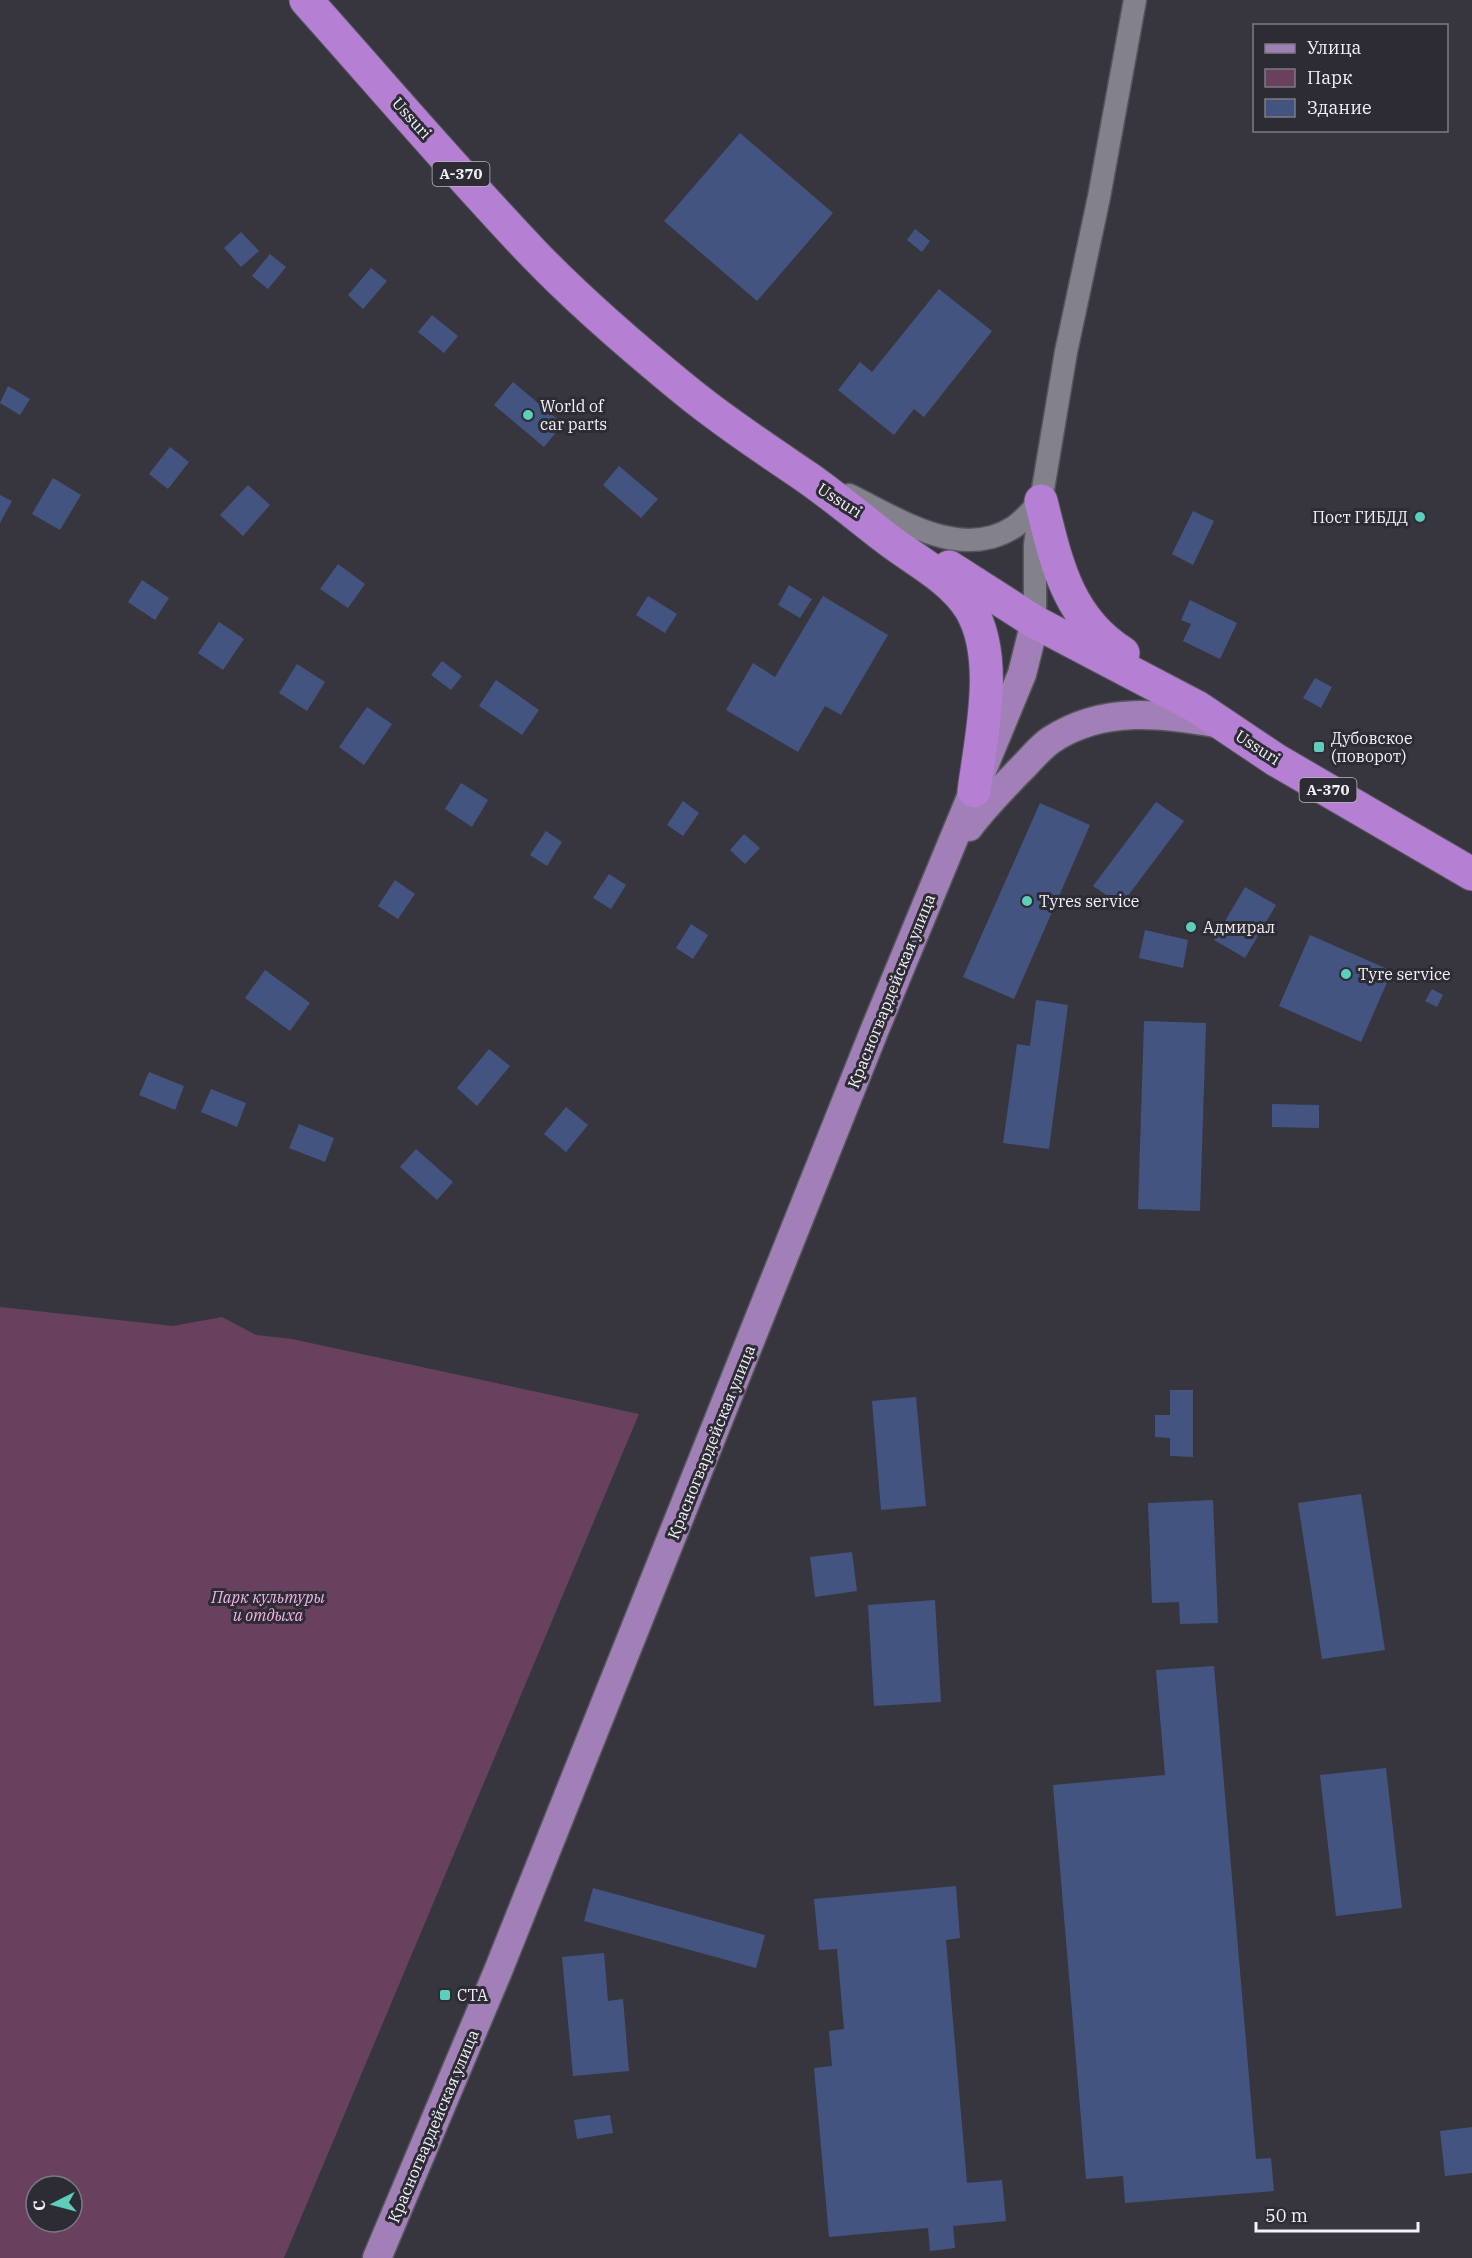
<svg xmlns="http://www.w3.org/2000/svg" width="1472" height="2258" viewBox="0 0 1472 2258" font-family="'IBM Plex Serif',serif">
<rect width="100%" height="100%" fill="#37363f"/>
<path fill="#68415f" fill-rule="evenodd" d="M 0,1307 L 173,1326 L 222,1317 L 256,1335 L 292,1339 L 639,1414 L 284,2258 L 0,2258 ZM 36,2186 L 72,2186 L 72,2222 L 36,2222 Z"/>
<path fill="#445480" d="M 740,133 L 833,213 L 757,301 L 664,221 Z
M 915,229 L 930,241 L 922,252 L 907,240 Z
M 241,232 L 259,251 L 241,267 L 224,248 Z
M 270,254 L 286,267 L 268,289 L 252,276 Z
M 371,268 L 387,281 L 363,309 L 348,295 Z
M 939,289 L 992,331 L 924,417 L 914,409 L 894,435 L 838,390 L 860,362 L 872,372 Z
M 432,315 L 458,336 L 444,353 L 418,332 Z
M 513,382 L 563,424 L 544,447 L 494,405 Z
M 8,386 L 30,399 L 20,415 L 0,403 Z
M 170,447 L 189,462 L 168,489 L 149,474 Z
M 619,466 L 658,499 L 641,518 L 603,485 Z
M 53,478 L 81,495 L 60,530 L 32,514 Z
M 248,485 L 270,505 L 243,536 L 220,515 Z
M 0,495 L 12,501 L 0,523 Z
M 1193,511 L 1214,521 L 1193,565 L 1172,554 Z
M 338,564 L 365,584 L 348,608 L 320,589 Z
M 142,580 L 169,598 L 155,620 L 128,602 Z
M 789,585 L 812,599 L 800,618 L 778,605 Z
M 648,596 L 677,614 L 665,633 L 636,615 Z
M 823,596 L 888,635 L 841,715 L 825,706 L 798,752 L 726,710 L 753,663 L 775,677 Z
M 1190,600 L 1237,623 L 1220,659 L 1183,641 L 1191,624 L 1181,620 Z
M 219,622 L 244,639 L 223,670 L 198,653 Z
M 442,661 L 462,676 L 451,690 L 431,675 Z
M 297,664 L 325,682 L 307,711 L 279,693 Z
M 1315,678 L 1332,687 L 1321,708 L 1303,698 Z
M 496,680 L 539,710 L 522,735 L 479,706 Z
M 367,707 L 392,724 L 364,765 L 339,747 Z
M 461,783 L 488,800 L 472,827 L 445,809 Z
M 683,801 L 699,813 L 683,836 L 667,825 Z
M 1156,802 L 1184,821 L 1121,905 L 1093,886 Z
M 1040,803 L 1090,825 L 1014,999 L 963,977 Z
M 546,831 L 562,842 L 547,866 L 530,855 Z
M 744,834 L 760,848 L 745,864 L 730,850 Z
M 609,874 L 626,885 L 611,909 L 593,898 Z
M 395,880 L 415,894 L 398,919 L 378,906 Z
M 1245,887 L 1276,905 L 1245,958 L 1214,940 Z
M 691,924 L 708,935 L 693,959 L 676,948 Z
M 1145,930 L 1188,940 L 1183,968 L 1139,958 Z
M 1310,935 L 1392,971 L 1361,1042 L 1279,1006 Z
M 265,970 L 310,1003 L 290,1031 L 245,998 Z
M 1432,989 L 1443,995 L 1437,1007 L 1425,1001 Z
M 1036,1000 L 1068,1005 L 1049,1149 L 1003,1143 L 1017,1044 L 1030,1046 Z
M 1144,1021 L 1206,1023 L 1200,1211 L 1138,1209 Z
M 489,1049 L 510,1066 L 477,1106 L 457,1088 Z
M 149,1072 L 184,1086 L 175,1110 L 139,1095 Z
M 211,1089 L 246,1103 L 237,1127 L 201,1112 Z
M 1272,1104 L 1319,1105 L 1319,1128 L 1272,1127 Z
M 566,1107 L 588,1125 L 566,1152 L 544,1134 Z
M 299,1124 L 334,1138 L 325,1162 L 289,1148 Z
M 416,1149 L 453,1182 L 437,1200 L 400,1167 Z
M 1170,1390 L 1193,1390 L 1193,1457 L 1170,1456 L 1170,1438 L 1155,1437 L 1155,1415 L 1170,1415 Z
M 916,1397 L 926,1506 L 881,1510 L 872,1401 Z
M 1361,1494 L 1385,1650 L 1322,1659 L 1298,1503 Z
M 1213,1500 L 1218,1623 L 1180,1624 L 1179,1602 L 1152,1603 L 1148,1503 Z
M 852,1552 L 857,1591 L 815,1597 L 810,1557 Z
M 935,1600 L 941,1702 L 874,1706 L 868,1605 Z
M 1214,1666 L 1256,2159 L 1271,2158 L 1274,2191 L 1125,2203 L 1123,2176 L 1086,2179 L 1053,1785 L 1165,1775 L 1156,1670 Z
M 1386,1768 L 1402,1908 L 1336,1916 L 1320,1775 Z
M 956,1886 L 960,1938 L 946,1940 L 967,2183 L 1002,2180 L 1006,2221 L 953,2226 L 955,2248 L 930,2251 L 928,2228 L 829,2237 L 814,2068 L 832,2066 L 829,2031 L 844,2029 L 837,1949 L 819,1950 L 814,1899 Z
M 593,1888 L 765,1935 L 756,1968 L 584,1921 Z
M 604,1953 L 608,2001 L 623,1999 L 629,2071 L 573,2076 L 562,1957 Z
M 610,2115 L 613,2133 L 577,2139 L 574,2120 Z
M 1472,2127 L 1472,2173 L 1445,2176 L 1440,2131 Z"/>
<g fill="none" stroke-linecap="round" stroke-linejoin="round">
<g stroke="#56555c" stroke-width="25">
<path id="minor" d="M 849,495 C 897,518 960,562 1014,527 C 1024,520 1033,509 1041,501
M 1035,622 L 1035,545 L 1041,501 L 1066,352 L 1099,197 L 1135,0"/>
</g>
<g stroke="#56555c" stroke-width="31">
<path id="major" d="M 969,827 C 984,807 1001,790 1018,772 C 1029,762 1039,748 1051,740 C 1104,705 1162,714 1221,724
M 377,2258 L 498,1971 L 875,1029 L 1022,674 L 1035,622"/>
</g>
<g stroke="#56555c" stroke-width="35">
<path id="highway" d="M 306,0 C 381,84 455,171 533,253 C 578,300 629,344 679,385 C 720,419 764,448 808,478 C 835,497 860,518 886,538 C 914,560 950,577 970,608 C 1000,657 981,737 974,791
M 1041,501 C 1056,561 1067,618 1123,653
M 949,567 L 1035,622 L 1197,707 L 1276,760 L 1472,874"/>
</g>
<use href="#minor" stroke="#83828c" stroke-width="22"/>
<use href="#major" stroke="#a180b7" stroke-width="28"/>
<use href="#highway" stroke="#b57fd3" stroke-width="33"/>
</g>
<g fill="#5cceba" stroke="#2d2c35" stroke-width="2">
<circle cx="528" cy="415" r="6"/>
<circle cx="1420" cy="517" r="6"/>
<rect x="1313" y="741" width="12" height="12" rx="3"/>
<circle cx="1027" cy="901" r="6"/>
<circle cx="1191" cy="927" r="6"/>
<circle cx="1346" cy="974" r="6"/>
<rect x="439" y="1989" width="12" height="12" rx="3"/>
</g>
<g text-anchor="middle" stroke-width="6" stroke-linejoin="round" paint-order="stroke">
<g fill="#2d2c35" stroke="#b6b6bd" stroke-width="1.5">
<rect x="432.5" y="162" width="57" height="24" rx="4.5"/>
<rect x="1299.5" y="778" width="57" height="24" rx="4.5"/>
</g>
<g font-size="15" font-weight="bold" fill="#f1f1f7">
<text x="461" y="179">А-370</text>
<text x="1328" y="795">А-370</text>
</g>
<g font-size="16" fill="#f1f1f7" stroke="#2d2c35">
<text transform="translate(412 118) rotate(48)" y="6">Ussuri</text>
<text transform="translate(840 500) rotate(33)" y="6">Ussuri</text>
<text transform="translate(1258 747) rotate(33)" y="6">Ussuri</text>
<text transform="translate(891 991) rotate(-68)" y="6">Красногвардейская улица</text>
<text transform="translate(711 1442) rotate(-68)" y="6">Красногвардейская улица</text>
<text transform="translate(433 2126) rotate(-67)" y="6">Красногвардейская улица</text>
</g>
<g font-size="16" fill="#f1f1f7" stroke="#2d2c35" text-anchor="start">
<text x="540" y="412">World of<tspan x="540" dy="18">car parts</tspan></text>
<text x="1408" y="523" text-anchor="end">Пост ГИБДД</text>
<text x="1331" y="744">Дубовское<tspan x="1331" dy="18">(поворот)</tspan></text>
<text x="1039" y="907">Tyres service</text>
<text x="1203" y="933">Адмирал</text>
<text x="1358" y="980">Tyre service</text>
<text x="457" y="2001">СТА</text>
</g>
<g font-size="16" font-style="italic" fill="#f5b0e5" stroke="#2d2c35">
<text x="268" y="1603">Парк культуры<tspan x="268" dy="18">и отдыха</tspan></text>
</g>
</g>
<rect x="1253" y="24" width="195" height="108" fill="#2d2c35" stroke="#7b7b83" stroke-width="1.5"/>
<rect x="1265" y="44" width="30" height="9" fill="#a180b7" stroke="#7b7b83" stroke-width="1.5"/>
<text x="1307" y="54" font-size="18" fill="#f1f1f7">Улица</text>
<rect x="1265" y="69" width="30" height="18" fill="#68415f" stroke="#7b7b83" stroke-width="1.5"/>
<text x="1307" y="84" font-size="18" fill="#f1f1f7">Парк</text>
<rect x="1265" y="99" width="30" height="18" fill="#445480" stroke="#7b7b83" stroke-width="1.5"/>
<text x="1307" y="114" font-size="18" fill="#f1f1f7">Здание</text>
<g transform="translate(54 2204) rotate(264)"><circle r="28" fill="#2d2c35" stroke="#7b7b83" stroke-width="1.5"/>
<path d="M0-4.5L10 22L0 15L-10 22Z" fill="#5cceba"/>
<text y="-9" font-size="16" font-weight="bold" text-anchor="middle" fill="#f1f1f7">С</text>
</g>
<path d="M1256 2222v9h162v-9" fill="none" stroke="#f1f1f7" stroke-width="3"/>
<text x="1265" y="2222" font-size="18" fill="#f1f1f7" stroke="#2d2c35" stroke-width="4.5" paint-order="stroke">50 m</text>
</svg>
